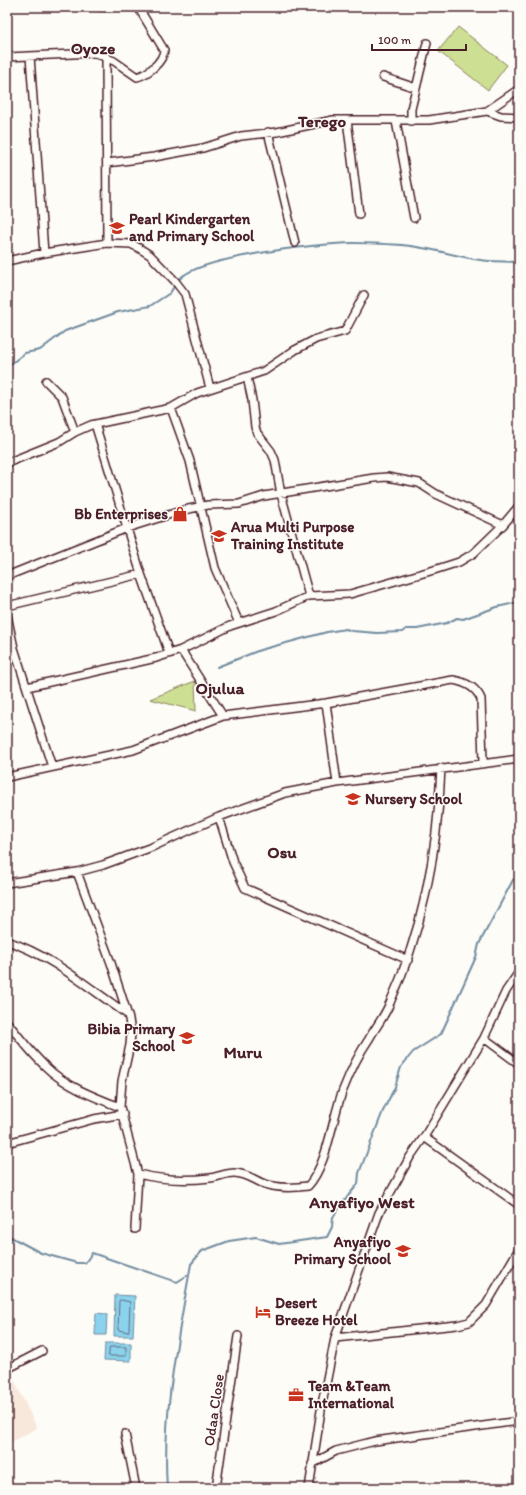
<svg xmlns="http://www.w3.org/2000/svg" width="526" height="1495" viewBox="0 0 526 1495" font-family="Itim,sans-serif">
<rect width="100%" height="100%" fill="#fdfcf7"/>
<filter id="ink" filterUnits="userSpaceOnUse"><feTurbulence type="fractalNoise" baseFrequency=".025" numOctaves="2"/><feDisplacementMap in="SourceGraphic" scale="8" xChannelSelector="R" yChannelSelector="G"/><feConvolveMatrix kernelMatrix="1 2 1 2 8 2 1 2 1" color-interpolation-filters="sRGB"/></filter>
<g filter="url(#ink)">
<path fill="#f8e8db" d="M 7,1365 L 37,1428 L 7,1444 Z"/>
<path fill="#cddf93" stroke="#8c7f5f" d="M 458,27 L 507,65 L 488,90 L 438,51 Z
M 195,681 L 196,711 L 150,699 Z"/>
<path fill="#8bd3ed" stroke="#718b9f" d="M 115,1295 L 135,1296 L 133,1336 L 114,1336 Z
M 96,1313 L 107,1314 L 106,1335 L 95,1335 Z
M 105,1343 L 131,1343 L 131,1361 L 104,1360 Z"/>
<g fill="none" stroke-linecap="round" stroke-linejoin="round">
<path stroke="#646779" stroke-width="1" d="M 121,1300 L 130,1302 L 129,1330 L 128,1332 L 118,1330 L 119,1301 Z
M 110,1347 L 126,1347 L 126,1356 L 109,1356 Z"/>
<path stroke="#718b9f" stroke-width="2" d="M 178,281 C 193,257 324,243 353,243 C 370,243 386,244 402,245 C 428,247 454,256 480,260 C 492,262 506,261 519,262
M 7,367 L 25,353 L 40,350 L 65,331 L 118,312 L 150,306 L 170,293 L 175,285
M 217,667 L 260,650 L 327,632 L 346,629 L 352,631 L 377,633 L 402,632 L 406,629 L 417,629 L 447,623 L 457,618 L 463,619 L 497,607 L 519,602
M 7,1235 L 41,1253 L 77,1263 L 85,1263 L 92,1253 L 171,1280 L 177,1282 L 188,1275
M 167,1488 C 162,1413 178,1338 191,1264 L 202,1251 L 229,1241 L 256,1237 L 279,1244 L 327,1237 L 332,1227 L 333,1217 L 348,1196 L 358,1184 L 359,1173 L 383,1111 L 395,1087 L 401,1067 L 413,1052 L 441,1034 L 476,957 L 479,944 L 513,880 L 519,875"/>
<g stroke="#4a1f2b" stroke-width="10">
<path id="street" d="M 100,7 L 107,7
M 30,56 L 44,253
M 7,57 L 95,53 L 114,61 L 137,77 C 148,74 163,62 164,50 L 138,7
M 106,57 L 107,243
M 383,77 L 416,88
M 487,111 L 519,89
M 347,120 L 359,214
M 396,121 L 414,218
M 411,121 L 411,109 L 427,43
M 268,132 L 295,243
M 107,163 L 154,157 L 203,148 L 241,136 L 277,132 L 333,120 L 429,120 L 487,111 L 501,116 L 519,117
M 7,261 L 44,253 L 107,243 L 131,244 L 139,248 L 150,255 L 175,281 L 185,294 L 210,388
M 247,377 L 252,400 L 255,427 L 257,433 L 271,451 L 275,460 L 281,494 L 309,596
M 46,381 L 62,397 L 75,432
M 171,408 L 190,461 L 215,568 L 239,623
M 95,424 L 141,574 L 169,653
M 7,463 L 59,442 L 75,432 L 91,425 L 171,408 L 197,393 L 264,371 L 295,350 L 316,339 L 345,331 L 364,295
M 7,576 L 127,528 L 184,510 L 208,505 L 239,504 L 264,496 L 374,478 L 387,477 L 419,483 L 436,494 L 503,525 L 519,506
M 7,606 L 141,574
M 7,615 L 14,648 L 52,767
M 181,650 L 223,716
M 27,687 L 156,658 L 181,650 L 230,626 L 276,611 L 309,596 L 350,594 L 434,570 L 459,562 L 474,553 L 503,525
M 326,703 L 337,783
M 7,777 L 133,750 L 223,716 L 326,703 L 453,680 C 465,682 476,687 481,699 L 483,762
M 219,817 L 233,862 L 245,888 L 408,960
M 77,872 L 111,963 L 129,1019 L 131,1033 L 130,1045 L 122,1081 L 120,1107 L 138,1174 C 162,1180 185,1181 210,1178 C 218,1177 226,1173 234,1173 C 245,1173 253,1179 262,1183 C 277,1189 293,1188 308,1186 C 328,1164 332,1118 343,1090 C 350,1072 358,1055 369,1039 C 375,1028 384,1017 389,1005 C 423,931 438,849 441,768
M 7,883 L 77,872 L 103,865 L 152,847 L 219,817 L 285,793 L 337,783 L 519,759
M 7,941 C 51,955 90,989 127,1014
M 7,1022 C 19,1037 31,1053 45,1066 C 65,1086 94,1097 120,1107
M 484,1038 L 519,1064
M 424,1137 L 519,1205
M 7,1143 L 94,1119 L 123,1114
M 135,1229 L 138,1174
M 335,1338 L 457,1325 L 469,1322 L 486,1305 L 519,1249
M 7,1369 L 42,1351
M 125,1434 L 136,1488
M 312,1464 L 336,1451 L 375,1441 L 519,1421
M 216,1488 L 238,1336
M 309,1488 L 322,1404 L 335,1338 L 379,1213 L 410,1157 L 424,1137 L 484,1038 L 506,991 L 519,972"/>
</g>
<use href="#street" stroke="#fdfcf7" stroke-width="7"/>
</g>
</g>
<defs>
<g id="school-bare" transform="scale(1.2)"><path d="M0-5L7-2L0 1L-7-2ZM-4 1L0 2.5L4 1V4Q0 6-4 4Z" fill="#c8321e" stroke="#fdfcf7" stroke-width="2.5" paint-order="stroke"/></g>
<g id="shop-bare" transform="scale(1.2)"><path d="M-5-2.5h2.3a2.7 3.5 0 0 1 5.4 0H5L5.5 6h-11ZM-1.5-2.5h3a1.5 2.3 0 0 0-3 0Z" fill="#c8321e" stroke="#fdfcf7" stroke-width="2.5" paint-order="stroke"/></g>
<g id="university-bare" transform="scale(1.2)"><path d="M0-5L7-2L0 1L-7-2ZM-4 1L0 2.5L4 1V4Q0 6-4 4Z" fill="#c8321e" stroke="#fdfcf7" stroke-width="2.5" paint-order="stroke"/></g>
<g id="hotel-bare" transform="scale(1.2)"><path d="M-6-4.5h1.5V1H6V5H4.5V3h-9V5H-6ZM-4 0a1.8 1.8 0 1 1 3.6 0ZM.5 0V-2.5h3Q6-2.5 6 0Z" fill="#c8321e" stroke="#fdfcf7" stroke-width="2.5" paint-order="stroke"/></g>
<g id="office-bare" transform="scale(1.2)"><path d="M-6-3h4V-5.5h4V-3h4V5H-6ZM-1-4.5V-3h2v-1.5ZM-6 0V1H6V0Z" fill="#c8321e" stroke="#fdfcf7" stroke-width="2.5" paint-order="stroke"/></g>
</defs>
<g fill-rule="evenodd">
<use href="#school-bare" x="117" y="228"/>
<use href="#shop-bare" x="180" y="514"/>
<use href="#university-bare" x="219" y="536"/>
<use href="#school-bare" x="353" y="799"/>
<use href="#school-bare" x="187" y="1038"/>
<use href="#school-bare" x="403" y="1251"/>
<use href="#hotel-bare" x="263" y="1312"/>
<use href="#office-bare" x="296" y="1395"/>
</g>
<g text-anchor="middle" stroke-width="3" stroke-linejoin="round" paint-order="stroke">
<g font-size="15" font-weight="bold" fill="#4a1f2b" stroke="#fdfcf7" text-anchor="start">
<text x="129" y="224">Pearl Kindergarten<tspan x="129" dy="17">and Primary School</tspan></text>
<text x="168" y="519" text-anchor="end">Bb Enterprises</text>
<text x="231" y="532">Arua Multi Purpose<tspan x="231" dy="17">Training Institute</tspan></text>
<text x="365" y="804">Nursery School</text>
<text x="175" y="1034" text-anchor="end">Bibia Primary<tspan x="175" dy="17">School</tspan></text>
<text x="391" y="1247" text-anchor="end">Anyafiyo<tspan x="391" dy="17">Primary School</tspan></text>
<text x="275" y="1308">Desert<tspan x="275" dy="17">Breeze Hotel</tspan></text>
<text x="308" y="1391">Team &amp;Team<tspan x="308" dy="17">International</tspan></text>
</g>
<g font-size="15" fill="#4a1f2b" stroke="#fdfcf7">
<text transform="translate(214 1410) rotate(-82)" y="5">Odaa Close</text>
</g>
<g font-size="17" font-weight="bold" fill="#4a1f2b" stroke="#fdfcf7">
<text x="93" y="54">Oyoze</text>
<text x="322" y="127">Terego</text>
<text x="220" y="694">Ojulua</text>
<text x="282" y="858">Osu</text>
<text x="243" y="1058">Muru</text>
<text x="362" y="1208">Anyafiyo West</text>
</g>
</g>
<rect width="526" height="1495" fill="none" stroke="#fdfcf7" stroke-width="24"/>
<rect x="12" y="12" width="502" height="1471" fill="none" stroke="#4a1f2b" stroke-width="1.5" filter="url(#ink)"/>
<path d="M372 44v6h94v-6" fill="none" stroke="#4a1f2b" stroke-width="2"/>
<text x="378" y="44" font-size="12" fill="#4a1f2b" stroke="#fdfcf7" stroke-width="3" paint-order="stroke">100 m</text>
</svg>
